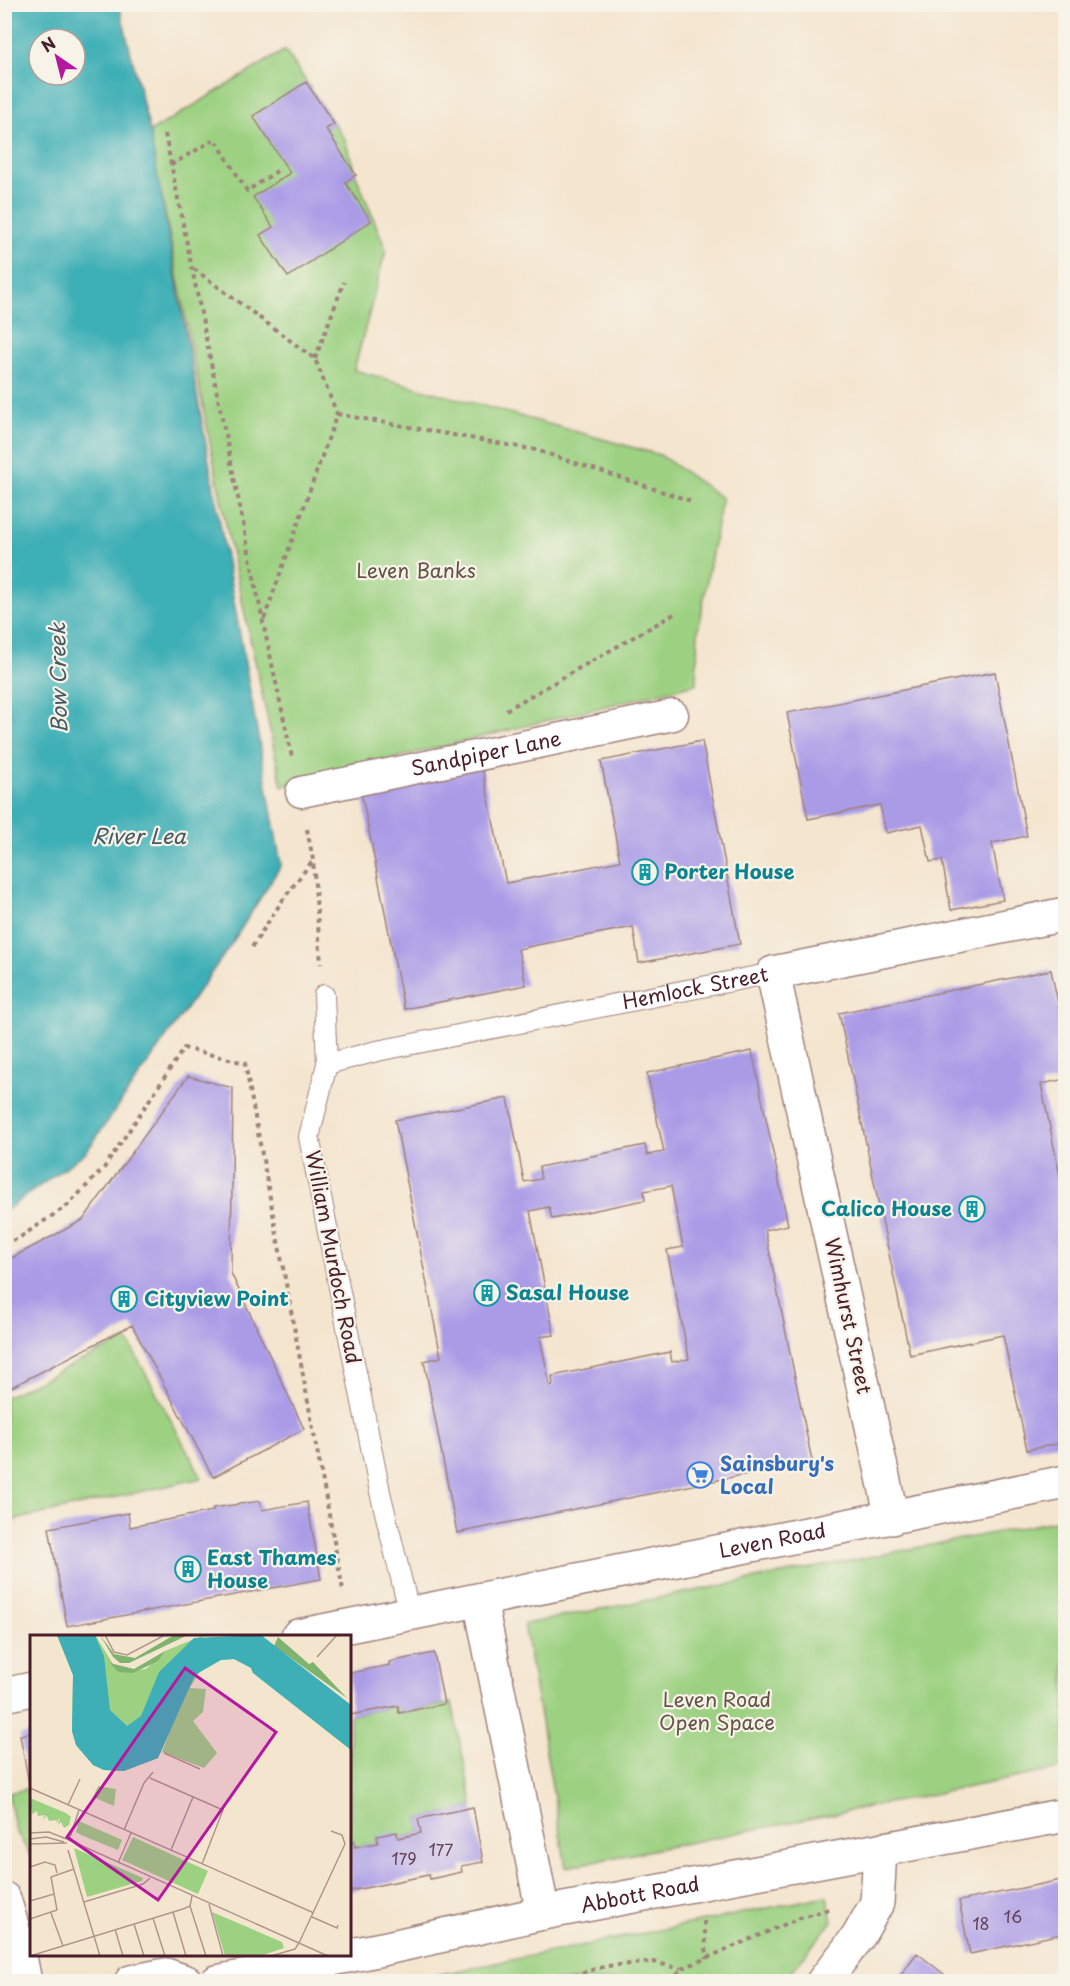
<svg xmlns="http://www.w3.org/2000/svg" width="1070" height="1986" viewBox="0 0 1070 1986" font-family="'Playpen Sans',sans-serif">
<rect width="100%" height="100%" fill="#f7f3e8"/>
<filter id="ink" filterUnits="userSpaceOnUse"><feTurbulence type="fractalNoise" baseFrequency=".0167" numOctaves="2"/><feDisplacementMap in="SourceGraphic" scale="12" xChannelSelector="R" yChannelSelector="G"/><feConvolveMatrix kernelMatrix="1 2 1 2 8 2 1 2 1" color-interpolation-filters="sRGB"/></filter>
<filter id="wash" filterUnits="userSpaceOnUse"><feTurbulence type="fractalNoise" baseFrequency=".008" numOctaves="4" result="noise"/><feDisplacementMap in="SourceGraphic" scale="24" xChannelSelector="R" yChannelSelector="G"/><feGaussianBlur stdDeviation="1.35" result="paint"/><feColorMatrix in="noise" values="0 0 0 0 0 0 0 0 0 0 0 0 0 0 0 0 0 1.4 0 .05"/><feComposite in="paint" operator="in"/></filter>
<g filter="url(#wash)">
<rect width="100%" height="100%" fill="#f4e5cf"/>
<path fill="#9dd182" stroke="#747856" stroke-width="1.5" d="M 119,5 L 150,132 L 285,50 L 345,140 L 356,175 L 386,250 L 354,370 L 660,455 L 722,498 L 698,630 L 696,684 L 282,786 L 232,555 L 161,192 L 281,865 L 232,943 L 86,1152 L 5,1211 L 4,1104 L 75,75 L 75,39 Z
M 127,1339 L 202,1478 L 5,1522 L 5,1397 Z
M 1065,1519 L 1065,1768 L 566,1867 L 524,1624 Z
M 452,1703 L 473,1807 L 418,1819 L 421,1833 L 398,1838 L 377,1836 L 378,1843 L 355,1847 L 354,1841 L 350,1842 L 350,1715 L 398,1706 L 400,1713 Z
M 31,1788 L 31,1856 L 16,1831 L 8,1793 Z
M 827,1896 L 832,1921 L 784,1981 L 407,1981 Z"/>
<path fill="#3eafb6" stroke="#446770" stroke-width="1.5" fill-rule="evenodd" d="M 5,4 L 119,5 L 150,133 L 281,865 L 232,943 L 86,1152 L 5,1211 ZM 39,39 L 75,39 L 75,75 L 39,75 Z"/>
<g id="blocks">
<path fill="#aa9be7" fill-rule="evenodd" d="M 306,82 L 334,124 L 326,129 L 356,175 L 345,182 L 371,221 L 288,277 L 260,235 L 273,227 L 253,197 L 290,173 L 253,116 Z
M 995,672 L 1027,836 L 992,843 L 1003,900 L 951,910 L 942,860 L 930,862 L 922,825 L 886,833 L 880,805 L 808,819 L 787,713 Z
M 702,741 L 740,944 L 639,963 L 633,927 L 542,944 L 518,949 L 526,985 L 404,1009 L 361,791 L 482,767 L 506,883 L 620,861 L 601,761 Z
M 1051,970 L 1066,1042 L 1066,1079 L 1041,1084 L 1063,1191 L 1066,1190 L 1066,1442 L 1027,1450 L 1003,1335 L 910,1355 L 839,1013 Z
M 752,1051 L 788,1225 L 765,1230 L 812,1461 L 457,1533 L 424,1361 L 441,1357 L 395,1120 L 508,1098 L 524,1182 L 541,1179 L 539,1167 L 645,1145 L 647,1155 L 664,1152 L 647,1073 ZM 671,1186 L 683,1247 L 667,1250 L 689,1359 L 672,1362 L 670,1352 L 552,1376 L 553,1385 L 550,1386 L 540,1337 L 554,1335 L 530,1211 L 549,1207 L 552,1219 L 645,1200 L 644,1191 Z
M 188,1076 L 233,1088 L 231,1273 L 304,1429 L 213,1477 L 132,1325 L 4,1391 L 4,1262 L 83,1220 Z
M 260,1501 L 262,1510 L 307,1502 L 321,1579 L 67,1626 L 49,1528 L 128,1513 L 130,1527 L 213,1511 L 213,1508 Z
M 434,1653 L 444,1704 L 399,1713 L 398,1706 L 350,1715 L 350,1673 L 390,1665 L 389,1662 Z
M 32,1733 L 32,1789 L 30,1789 L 20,1735 Z
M 473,1807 L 483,1862 L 461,1866 L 462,1872 L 430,1879 L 429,1875 L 350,1891 L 350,1842 L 354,1841 L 355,1847 L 378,1843 L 377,1836 L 397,1832 L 398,1838 L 421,1833 L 418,1819 Z
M 1066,1879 L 1066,1933 L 970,1954 L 959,1901 Z
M 917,1953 L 954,1982 L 895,1982 Z"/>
</g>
</g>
<g filter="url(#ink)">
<use href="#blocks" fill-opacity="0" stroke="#9f827d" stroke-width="1.5"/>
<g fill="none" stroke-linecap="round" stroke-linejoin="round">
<g stroke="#9f827d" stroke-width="22">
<g id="service">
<path d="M 324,995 L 327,1064 L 309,1137 L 380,1492 L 410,1615"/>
<path id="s1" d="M 327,1064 L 377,1051 L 773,973"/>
</g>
</g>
<g stroke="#9f827d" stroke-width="33">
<g id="pedestrian">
<path id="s2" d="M 301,792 L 673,715"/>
</g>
</g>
<g stroke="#9f827d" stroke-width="36">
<g id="minor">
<path d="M 892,1518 L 773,973 L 1066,914"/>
<path d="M 480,1600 L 543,1913"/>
<path id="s3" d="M 298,1636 L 1066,1482"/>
<path d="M 4,1695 L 32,1689"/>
<path d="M 4,1899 L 18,1946 L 25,1982"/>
<path d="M 823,1982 L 858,1937 L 877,1903 L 880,1851"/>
</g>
</g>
<g stroke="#9f827d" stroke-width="36">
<g id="secondary">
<path d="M 131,1982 L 166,1975 L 186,1982"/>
<path id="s4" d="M 217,1982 L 382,1949 L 543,1913 L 1066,1815"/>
</g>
</g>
<path stroke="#9f827d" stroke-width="4" stroke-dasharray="4.5 4.5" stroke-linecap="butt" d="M 165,134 L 263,622 L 292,757
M 171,165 L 215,139 L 247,191 L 277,171
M 194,269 L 315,359 L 337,414 L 263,622
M 315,359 L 344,282
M 337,414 L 536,450 L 694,502
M 506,710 L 674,614
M 307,829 L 313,860 L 321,964
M 252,947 L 284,898 L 313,860
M 4,1244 L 19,1238 L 68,1205 L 104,1168 L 184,1048 L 245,1063 L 343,1590
M 704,1921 L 707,1959
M 547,1982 L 607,1966 L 654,1962 L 681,1969
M 671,1982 L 681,1969 L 802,1917 L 829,1909"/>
<use href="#service" stroke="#fff" stroke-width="20"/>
<use href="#pedestrian" stroke="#fff" stroke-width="30"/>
<use href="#minor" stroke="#fff" stroke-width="33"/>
<use href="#secondary" stroke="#fff" stroke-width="33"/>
</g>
</g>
<defs>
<g id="building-ring" transform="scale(1.35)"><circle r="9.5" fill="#f7f3e8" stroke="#0f9aa8" stroke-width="1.5"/><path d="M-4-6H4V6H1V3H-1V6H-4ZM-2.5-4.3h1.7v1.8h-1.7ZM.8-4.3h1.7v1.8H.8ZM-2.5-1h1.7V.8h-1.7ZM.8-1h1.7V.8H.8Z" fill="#0f9aa8"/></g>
<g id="supermarket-ring" transform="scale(1.35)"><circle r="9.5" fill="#f7f3e8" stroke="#3f7fe0" stroke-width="1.5"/><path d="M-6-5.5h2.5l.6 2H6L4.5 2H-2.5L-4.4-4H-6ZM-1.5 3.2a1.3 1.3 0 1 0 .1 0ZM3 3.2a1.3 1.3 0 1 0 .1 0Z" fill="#3f7fe0"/></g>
</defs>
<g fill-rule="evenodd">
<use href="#building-ring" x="645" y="872"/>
<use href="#building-ring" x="972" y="1209"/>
<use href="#building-ring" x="487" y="1293"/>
<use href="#building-ring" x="124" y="1299"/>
<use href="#supermarket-ring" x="700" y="1475"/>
<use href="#building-ring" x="188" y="1569"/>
</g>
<g text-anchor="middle" stroke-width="4.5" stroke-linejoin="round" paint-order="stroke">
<g font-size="16" fill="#623e5a">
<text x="441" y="1856">177</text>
<text x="404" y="1865">179</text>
<text x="1013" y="1923">16</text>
<text x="981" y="1930">18</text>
</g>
<g font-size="20" fill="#635445" stroke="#f7f3e8">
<text x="416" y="578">Leven Banks</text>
<text x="717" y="1707">Leven Road<tspan x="717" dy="23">Open Space</tspan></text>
</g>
<g font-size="20" fill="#4a1f2b" stroke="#f7f3e8">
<text dy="7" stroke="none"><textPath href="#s2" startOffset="189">Sandpiper Lane</textPath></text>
<text dy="7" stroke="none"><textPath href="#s1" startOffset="376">Hemlock Street</textPath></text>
<text transform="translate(333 1257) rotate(79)" y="7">William Murdoch Road</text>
<text transform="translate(848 1316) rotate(78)" y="7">Wimhurst Street</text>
<text dy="7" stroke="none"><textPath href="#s3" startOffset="484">Leven Road</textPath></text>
<text dy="7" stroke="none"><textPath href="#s4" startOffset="432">Abbott Road</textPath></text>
</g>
<g font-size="20" font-weight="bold" fill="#0d838f" stroke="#f7f3e8" text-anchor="start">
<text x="664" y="879">Porter House</text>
<text x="952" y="1216" text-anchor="end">Calico House</text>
<text x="506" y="1300">Sasal House</text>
<text x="144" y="1306">Cityview Point</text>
<text x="207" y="1565">East Thames<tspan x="207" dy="23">House</tspan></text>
</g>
<g font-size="20" font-weight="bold" fill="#366cbe" stroke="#f7f3e8" text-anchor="start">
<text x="720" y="1471">Sainsbury's<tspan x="720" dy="23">Local</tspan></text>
</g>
<g font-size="21" font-style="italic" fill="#455963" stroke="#f7f3e8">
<text transform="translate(59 678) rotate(-91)" y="7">Bow Creek</text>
<text x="139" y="844">River Lea</text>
</g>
</g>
<g transform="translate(30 1635)">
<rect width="321" height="321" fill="#f4e5cf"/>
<path d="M 27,0 L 32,0 L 74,126 L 171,28 L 211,21 L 321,115 L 223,38 L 221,33 L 204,24 L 191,25 L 171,34 L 160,53 L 176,54 L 173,77 L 163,86 L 187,118 L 174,133 L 132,117 L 139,99 L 128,123 L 94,136 L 74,135 L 63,130 L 46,110 L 42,96 L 43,40 ZM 54,0 L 65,0 L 88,37 L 116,34 L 135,16 L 174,0 L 116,91 L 87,101 ZM 68,151 L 86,154 L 84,171 L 63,162 ZM 0,163 L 36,178 L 41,182 L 39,190 L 34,193 L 31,187 L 28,190 L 30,182 L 26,189 L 27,185 L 19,186 L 17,181 L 13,184 L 15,180 L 8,181 L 7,176 L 2,179 ZM 49,186 L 92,205 L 88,215 L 51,200 L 46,197 ZM 103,202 L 178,236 L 168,259 L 92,225 ZM 44,213 L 113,243 L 112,246 L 57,262 ZM 182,277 L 252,307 L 254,313 L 230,321 L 195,321 Z" fill="#9dd182"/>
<path d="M 70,0 L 84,19 L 105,23 L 144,0 L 158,0 L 99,28 L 90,28 L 83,22 ZM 248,2 L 279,29 L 283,27 L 317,63 L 244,11 ZM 135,16 L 128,26 L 103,38 L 88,37 L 80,28 L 104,34 Z" fill="#7eb370"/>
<path d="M 27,0 L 65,0 L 74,21 L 80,75 L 97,91 L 111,81 L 129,37 L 164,3 L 231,0 L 321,70 L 321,115 L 223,38 L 221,33 L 204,24 L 191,25 L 165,40 L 128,123 L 94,136 L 74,135 L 63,130 L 46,110 L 42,96 L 43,40 Z" fill="#3eafb6"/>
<path fill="none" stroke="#b0968d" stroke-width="1.5" d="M 75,0 L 84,17 L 97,20 L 135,0M 287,22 L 307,0M 134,118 L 170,134M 120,143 L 193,175 L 172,229M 0,153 L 284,278M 38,170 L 50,144M 94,195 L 114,148 L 123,137M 301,196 L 312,200 L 315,209M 0,198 L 19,197 L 39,205M 0,204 L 16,202 L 34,207M 39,205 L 49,175M 39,205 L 298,321M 0,209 L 37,208M 38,215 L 70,321M 141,215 L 163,162M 88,228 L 101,198M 0,232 L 15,227 L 25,230 L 27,238M 0,266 L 24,259M 54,267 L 113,249 L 120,243M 179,269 L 193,321M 160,271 L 176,321M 143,277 L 156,321M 21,278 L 33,311M 282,282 L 307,293 L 308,290M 123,283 L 135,321M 0,284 L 27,275 L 21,242 L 44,234M 104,289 L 114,321M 85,294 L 93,321M 0,321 L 153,274 L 160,271 L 162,261M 241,321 L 265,314 L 269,308 L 315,209"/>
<path fill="#b5179e" fill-opacity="0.15" stroke="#b5179e" stroke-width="3" d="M 155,33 L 246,97 L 128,265 L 37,202 Z"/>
<rect width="321" height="321" fill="none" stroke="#4a1f2b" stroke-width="3"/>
</g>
<rect width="1070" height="1986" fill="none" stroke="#f7f3e8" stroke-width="24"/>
<g transform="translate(57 57) rotate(325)"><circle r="28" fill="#f7f3e8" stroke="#b29e9c" stroke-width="1.5"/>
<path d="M0-4.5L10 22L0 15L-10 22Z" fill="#b5179e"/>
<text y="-9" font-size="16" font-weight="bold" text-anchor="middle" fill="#4a1f2b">N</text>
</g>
</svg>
